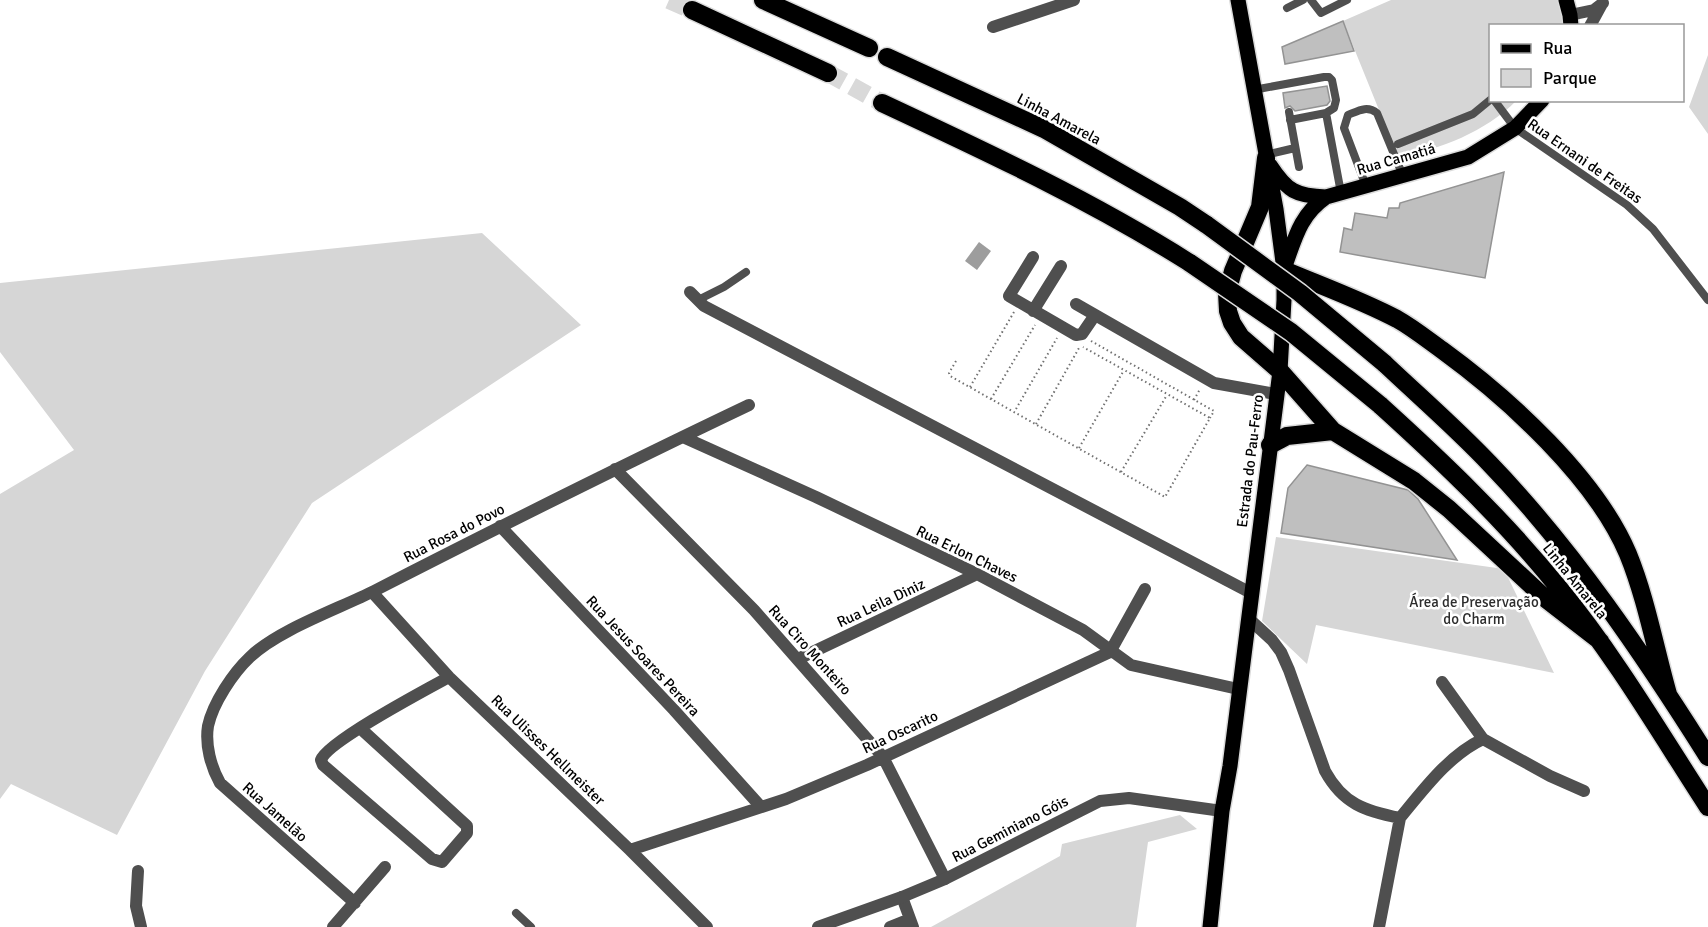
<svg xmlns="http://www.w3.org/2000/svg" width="1708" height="927" viewBox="0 0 1708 927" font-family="Signika,sans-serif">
<rect width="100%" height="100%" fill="#fff"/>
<path fill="#d6d6d6" d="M 1391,0 L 1559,0 L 1563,26 L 1490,26 L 1490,100 L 1516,101 C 1485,132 1441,149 1398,157 L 1343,21 Z
M 1708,55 L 1708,134 L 1689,107 Z
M 482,233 L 581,325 L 312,503 L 205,671 L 117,835 L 11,784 L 0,799 L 0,494 L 74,450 L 0,352 L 0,283 Z
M 1276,537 L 1504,569 L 1554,673 L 1316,625 L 1307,664 L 1262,621 Z
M 1180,815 L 1197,829 L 1148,842 L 1136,927 L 931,927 L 1060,856 L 1062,844 Z"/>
<path fill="#9d9d9d" d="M 979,242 L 991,251 L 977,270 L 965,261 Z"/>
<path fill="#bfbfbf" stroke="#939393" stroke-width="1.5" d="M 1343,21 L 1354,51 L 1285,64 L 1282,47 Z
M 1327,86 L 1330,101 L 1327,105 L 1295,111 L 1290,106 L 1285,108 L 1283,93 Z
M 1504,172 L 1485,278 L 1340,252 L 1344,228 L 1352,230 L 1355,213 L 1387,218 L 1389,208 L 1399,208 L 1400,203 Z
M 1307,465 L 1408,490 L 1418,499 L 1457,560 L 1281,533 L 1288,488 Z"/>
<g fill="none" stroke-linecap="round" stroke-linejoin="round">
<path stroke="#d9d9d9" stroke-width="18" stroke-dasharray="18 9" stroke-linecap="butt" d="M 669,0 L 692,10
M 828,73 L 882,103"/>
<g stroke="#dbdbdb" stroke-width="18">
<path id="primary" d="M 1566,0 L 1570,15 L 1571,26
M 1270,165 C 1287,191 1296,196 1326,197
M 1285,266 C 1295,238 1300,215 1326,197 L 1468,157 L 1515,128 L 1542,100
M 1210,927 L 1222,811 L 1230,766 L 1280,371 L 1284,300 L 1284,270 L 1276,209 L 1238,0"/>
</g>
<g stroke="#dbdbdb" stroke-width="21">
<path id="motorway" d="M 763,0 L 869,48
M 692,10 L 828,73
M 887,57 L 1044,129 L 1180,207 L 1207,225
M 882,103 C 987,152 1092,201 1190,263
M 1266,158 L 1260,207 L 1233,271 L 1227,293 L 1228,311 L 1232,323 L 1241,337 L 1280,371 L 1333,431 L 1414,481 L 1449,509 L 1547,600 L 1600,641
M 1284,270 C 1322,286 1361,300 1397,319 C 1413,328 1428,340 1442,350 C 1508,398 1596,478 1628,554 C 1646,598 1655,648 1668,694
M 1384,363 C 1420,397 1457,429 1490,464 C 1573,550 1645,657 1708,757
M 1380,405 C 1443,462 1505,521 1559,588 C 1615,656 1660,733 1708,807
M 1270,445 L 1287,436 L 1333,431"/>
</g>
<path stroke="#717171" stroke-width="2" stroke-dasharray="1.5 3" stroke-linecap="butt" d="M 1091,341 L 1214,411 L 1210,418
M 956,361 L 949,373 L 950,376 L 1165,497 L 1210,418 L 1083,347
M 970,387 L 1014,312
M 991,399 L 1035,325
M 1194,400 L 1200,389
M 1016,409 L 1057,338
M 1036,424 L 1079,348
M 1079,448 L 1124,370
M 1121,472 L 1167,395"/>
<path stroke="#4f4f4f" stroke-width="8" d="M 1311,0 L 1321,13 L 1347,0
M 1287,8 L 1303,0
M 1253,90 L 1324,77 L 1329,77 L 1332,80 L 1336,100 L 1334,108 L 1326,113 L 1290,120
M 1494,100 L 1515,128 L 1627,205 L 1653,229 L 1708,300
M 1289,112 L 1299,167
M 1326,113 L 1341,193
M 1398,144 L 1473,114 L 1490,100
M 1265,155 L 1295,148
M 1366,186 L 1344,128 L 1348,115 C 1358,111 1367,105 1377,113 L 1403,176
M 698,300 L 724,287 L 746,272
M 516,913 L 531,927"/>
<path stroke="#4f4f4f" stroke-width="12" d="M 1570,15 L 1594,10 L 1603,3
M 1590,26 L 1602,4
M 993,27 L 1074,0
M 1033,257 L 1009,296 L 1076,335 L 1082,334 L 1095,315
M 690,292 L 704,306 L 1251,593
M 1076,304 L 1214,383 L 1276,394
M 1033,311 L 1061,266
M 683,437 L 816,497 L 977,574 L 1083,630 L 1131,665 L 1238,689
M 615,469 L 754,610 L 883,757 L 945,879
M 500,526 L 674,710 L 761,807
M 372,592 L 449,677 L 630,850 L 707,927
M 1248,618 L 1272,640 L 1281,652 L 1289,670 L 1325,771 C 1343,804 1365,811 1400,818 C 1424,789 1449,755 1483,739
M 798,659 L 977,574
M 1442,682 L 1483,739 L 1550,776 L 1584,791
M 360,728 L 467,826 L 467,833 L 442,862 L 432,859 L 323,765 L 321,760 C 327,742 427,689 449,677
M 630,850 L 786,799 L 867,765 L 1110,652 L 1145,589
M 138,871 L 136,906 L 141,927
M 902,897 L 913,927
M 355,903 L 220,783 C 211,767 205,745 208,726 C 213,703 233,673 250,657 C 278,630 338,609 374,591 C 499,527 623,465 749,405
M 333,927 L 385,867
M 890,927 L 910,919
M 1379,927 L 1400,818"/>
<path stroke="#4f4f4f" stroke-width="12" d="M 818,927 L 902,897 L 945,879 L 1100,801 L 1129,798 L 1222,811"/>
<use href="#primary" stroke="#000" stroke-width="15"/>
<use href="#motorway" stroke="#000" stroke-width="18"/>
<g stroke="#dbdbdb" stroke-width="21" stroke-linecap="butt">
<path id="motorway-bridge" d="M 1207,225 L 1300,293 L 1384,363
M 1190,263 L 1291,332 L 1380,405"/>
</g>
<use href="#motorway-bridge" stroke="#000" stroke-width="18"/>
</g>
<g text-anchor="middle" stroke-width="5" stroke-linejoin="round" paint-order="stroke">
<g font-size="15" fill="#000" stroke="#fff">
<text transform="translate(1059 119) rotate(28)" y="5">Linha Amarela</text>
<text transform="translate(1396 159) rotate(-16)" y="5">Rua Camatiá</text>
<text transform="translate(1585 161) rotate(35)" y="5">Rua Ernani de Freitas</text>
<text transform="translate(1250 461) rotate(-83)" y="5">Estrada do Pau-Ferro</text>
<text transform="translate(454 533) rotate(-27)" y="5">Rua Rosa do Povo</text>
<text transform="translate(967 554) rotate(26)" y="5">Rua Erlon Chaves</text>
<text transform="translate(1575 581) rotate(51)" y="5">Linha Amarela</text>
<text transform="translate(881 603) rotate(-25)" y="5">Rua Leila Diniz</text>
<text transform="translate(810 650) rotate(48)" y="5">Rua Ciro Monteiro</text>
<text transform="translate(643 656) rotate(47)" y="5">Rua Jesus Soares Pereira</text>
<text transform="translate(900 732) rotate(-25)" y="5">Rua Oscarito</text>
<text transform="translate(548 750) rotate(44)" y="5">Rua Ulisses Hellmeister</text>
<text transform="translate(275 812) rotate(42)" y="5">Rua Jamelão</text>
<text transform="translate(1010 829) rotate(-27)" y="5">Rua Geminiano Góis</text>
</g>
<g font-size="15" fill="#2d2d2d" stroke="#fff">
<text x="1474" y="607">Área de Preservação<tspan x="1474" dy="17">do Charm</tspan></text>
</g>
</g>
<rect x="1489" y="24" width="195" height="78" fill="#ffffff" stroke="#999999" stroke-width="1.5"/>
<rect x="1501" y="44" width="30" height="9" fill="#000000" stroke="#999999" stroke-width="1.5"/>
<text x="1543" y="54" font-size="18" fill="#000000">Rua</text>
<rect x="1501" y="69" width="30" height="18" fill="#d6d6d6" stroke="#999999" stroke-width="1.5"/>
<text x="1543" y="84" font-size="18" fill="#000000">Parque</text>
</svg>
